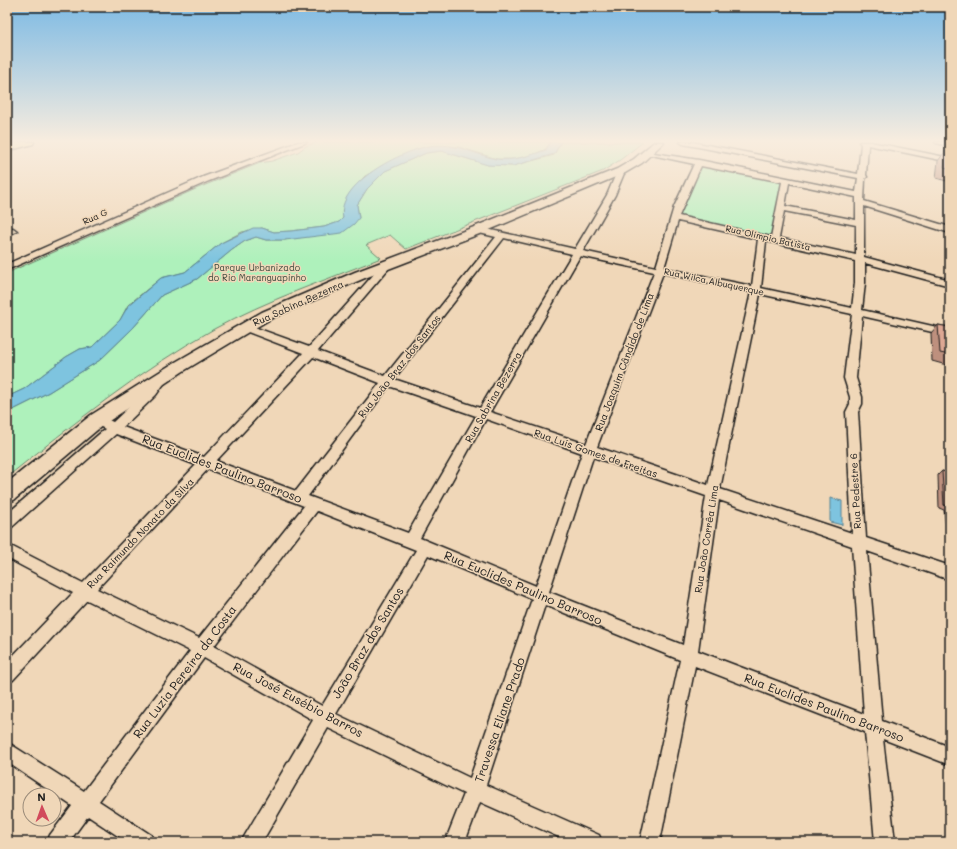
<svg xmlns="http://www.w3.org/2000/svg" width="957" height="849" viewBox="0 0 957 849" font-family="Mali,sans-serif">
<rect width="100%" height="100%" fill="#f0d7b8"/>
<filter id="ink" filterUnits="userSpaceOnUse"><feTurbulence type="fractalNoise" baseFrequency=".025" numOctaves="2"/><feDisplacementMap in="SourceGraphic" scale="8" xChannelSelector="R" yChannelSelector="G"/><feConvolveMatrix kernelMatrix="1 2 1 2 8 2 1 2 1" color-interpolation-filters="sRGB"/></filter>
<g filter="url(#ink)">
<path fill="#aef1bb" stroke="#65866c" d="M 317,142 L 550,142 L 546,149 L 532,155 L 514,159 L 497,159 L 459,147 L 431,146 L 417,149 L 398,158 L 365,176 L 354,188 L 349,194 L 343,218 L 339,222 L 324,227 L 291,231 L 274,232 L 262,228 L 242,232 L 221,243 L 185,272 L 161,278 L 128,305 L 120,320 L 92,347 L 80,349 L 66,357 L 24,389 L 7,397 L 7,273 L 198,188 L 260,163 L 272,161 L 298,152 L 306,146 Z
M 561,142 L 643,142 L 620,160 L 603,171 L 406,249 L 390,235 L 366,245 L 381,258 C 326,280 267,300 214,329 C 139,371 73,424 7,477 L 7,413 L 49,392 L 100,360 L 133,328 L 162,295 L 197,279 L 232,250 L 245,241 L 256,237 L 266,240 L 285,240 L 359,218 L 357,205 L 367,189 L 385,171 L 426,153 L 442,151 L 488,165 L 513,166 L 554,155 Z
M 700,165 L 783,181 L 772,237 L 679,217 Z"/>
<path fill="#7ec4df" stroke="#578191" d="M 550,142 L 561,142 L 554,154 L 513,166 L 488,165 L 442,151 L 426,153 L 385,171 L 367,189 L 357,205 L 359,218 L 354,224 L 342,233 L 285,240 L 266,240 L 256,237 L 245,241 L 232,250 L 197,279 L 162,295 L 133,328 L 100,360 L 49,392 L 7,413 L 7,397 L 24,389 L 66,357 L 80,349 L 92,347 L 120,320 L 128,306 L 161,278 L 185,272 L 221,243 L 253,228 L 262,228 L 274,232 L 291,231 L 324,227 L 339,222 L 343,218 C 335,184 403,150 430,146 C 454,142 473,154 496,159 C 512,162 531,155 546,150 Z
M 830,498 L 842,501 L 842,525 L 830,522 Z"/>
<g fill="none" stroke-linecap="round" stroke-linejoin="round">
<g stroke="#1c1c1c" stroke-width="3">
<path id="minor" d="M 298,142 L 307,142 L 209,181 L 7,270 L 7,264 L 203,177 Z
M 680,142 L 692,142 L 858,174 L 861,144 L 859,142 L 871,142 L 950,158 L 950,162 L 868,145 L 866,175 L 867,177 L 865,179 L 864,201 L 950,227 L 950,233 L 864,206 L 864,257 L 950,280 L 950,286 L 865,263 L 865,283 L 862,310 L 950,330 L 950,336 L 862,316 L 856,378 L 862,397 L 862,404 L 858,412 L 866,538 L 950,566 L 950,580 L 867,551 L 882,721 L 950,747 L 950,765 L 883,739 L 895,842 L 875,842 L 865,732 L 695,666 L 660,842 L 640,842 L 680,660 L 545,605 L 486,785 L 599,835 L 602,842 L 570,842 L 480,802 L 465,842 L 445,842 L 464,794 L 328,728 L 262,842 L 241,842 L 313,720 L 204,658 L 99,801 L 151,835 L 154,842 L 127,842 L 88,816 L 69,842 L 47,842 L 50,835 L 72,806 L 7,762 L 7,742 L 84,791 L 190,651 L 87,600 L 13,680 L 7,682 L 7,662 L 73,593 L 7,558 L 7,544 L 83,583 L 196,465 L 116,434 L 12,527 L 7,529 L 7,514 L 105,429 L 93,423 L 91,420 L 93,417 L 97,415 L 113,422 L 148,389 L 158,375 L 166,375 L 168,378 L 156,395 L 123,427 L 204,457 L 303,353 L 240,329 L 239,327 L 240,325 L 248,325 L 309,347 L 383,264 L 386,263 L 391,266 L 389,268 L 318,351 L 385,376 L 496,237 L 475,232 L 474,230 L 475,228 L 478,227 L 575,249 L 607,195 L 618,169 L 624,169 L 625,171 L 615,195 L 583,251 L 656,267 L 674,207 L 694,164 L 647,154 L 647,152 L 699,160 L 856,192 L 858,178 L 683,144 ZM 701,166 L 782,182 L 771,237 L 679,216 ZM 789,183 L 856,197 L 856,220 L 785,206 ZM 784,211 L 856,225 L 856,255 L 779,238 ZM 678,221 L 758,239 L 752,286 L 664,268 ZM 504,238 L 572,254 L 480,408 L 394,379 ZM 766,241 L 855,261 L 855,283 L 852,308 L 761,288 ZM 580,256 L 654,272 L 586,444 L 490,412 ZM 663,273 L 751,292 L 708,485 L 597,447 ZM 760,294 L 852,314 L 844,378 L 850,397 L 850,404 L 846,412 L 852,533 L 720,489 ZM 313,357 L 380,383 L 296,491 L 216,461 ZM 389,386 L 476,416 L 408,533 L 308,496 ZM 486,419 L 582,453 L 536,586 L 420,538 ZM 593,457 L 706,496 L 683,645 L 549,592 ZM 208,469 L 304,506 L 199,638 L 97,589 ZM 719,500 L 852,546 L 864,714 L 698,651 ZM 317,511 L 416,550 L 322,706 L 214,646 ZM 428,555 L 532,599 L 470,778 L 336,714 Z
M 935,142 L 950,142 L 950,146 L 936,143 Z
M 13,228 L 17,231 L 7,236 L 7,230 Z"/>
</g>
<g stroke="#1c1c1c" stroke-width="3">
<path id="secondary" d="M 654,142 L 664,142 L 642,163 L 625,173 L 482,233 L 365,278 L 272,318 L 182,372 L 103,425 L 14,500 L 7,502 L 7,483 L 91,415 L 172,364 L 262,312 L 355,272 L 474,227 L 617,169 L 634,159 Z"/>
</g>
<g stroke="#1c1c1c" stroke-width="3">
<path id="primary" d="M 17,142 L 34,142 L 33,144 L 7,151 L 7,145 Z"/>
</g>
<use href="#minor" fill="#f0d7b8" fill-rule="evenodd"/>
<use href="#secondary" fill="#f0d7b8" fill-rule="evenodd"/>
<use href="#primary" fill="#f7e281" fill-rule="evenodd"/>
</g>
<path fill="#be907e" stroke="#1c1c1c" d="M 946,150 L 950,151 L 950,182 L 936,178 L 938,161 Z
M 938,325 L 950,327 L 950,366 L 932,361 L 931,333 Z
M 949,470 L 950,470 L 950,564 L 944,510 L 939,508 L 938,475 L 942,471 L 950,473 Z"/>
<path fill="#dda793" stroke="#1c1c1c" d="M 946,150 L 950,151 L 950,169 L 944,167 Z
M 938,325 L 950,327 L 950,355 L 940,353 Z
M 942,471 L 950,473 L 950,516 L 949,506 L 944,505 Z"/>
</g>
<linearGradient id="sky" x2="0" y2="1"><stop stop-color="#7dbae4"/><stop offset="0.54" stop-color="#f8eddf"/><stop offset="1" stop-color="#f8eddf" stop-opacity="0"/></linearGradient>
<rect width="957" height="261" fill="url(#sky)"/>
<g text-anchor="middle" stroke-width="3" stroke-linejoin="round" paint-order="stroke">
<g font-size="9" fill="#1c1c1c" stroke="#f0d7b8">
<text transform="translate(95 217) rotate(-24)" y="3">Rua G</text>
<text transform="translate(768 238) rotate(13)" y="3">Rua Olímpio Batista</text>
<text transform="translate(714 282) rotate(12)" y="3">Rua Wilca Albuquerque</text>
</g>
<g font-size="9" fill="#39473c" stroke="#f0d7b8">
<text x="257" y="271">Parque Urbanizado<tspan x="257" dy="10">do Rio Maranguapinho</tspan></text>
</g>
<g font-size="10" fill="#1c1c1c" stroke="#f0d7b8">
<text transform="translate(298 303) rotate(-24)" y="4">Rua Sabina Bezerra</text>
<text transform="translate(624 362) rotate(-69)" y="4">Rua Joaquim Cândido de Lima</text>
<text transform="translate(399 366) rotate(-52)" y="4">Rua João Braz dos Santos</text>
<text transform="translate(493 397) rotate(-60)" y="4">Rua Sabrina Bezerra</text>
<text transform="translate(596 453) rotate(19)" y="4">Rua Luís Gomes de Freitas</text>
<text transform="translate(855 491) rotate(-93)" y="4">Rua Pedestre 6</text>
<text transform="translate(140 533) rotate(-46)" y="4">Rua Raimundo Nonato da Silva</text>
<text transform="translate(706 539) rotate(-81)" y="4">Rua João Corrêa Lima</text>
</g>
<g font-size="12" fill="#1c1c1c" stroke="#f0d7b8">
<text transform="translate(222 469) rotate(21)" y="4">Rua Euclides Paulino Barroso</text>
<text transform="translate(523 588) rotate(23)" y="4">Rua Euclides Paulino Barroso</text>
<text transform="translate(368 643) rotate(-59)" y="4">João Braz dos Santos</text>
<text transform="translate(185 672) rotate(-53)" y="4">Rua Luzia Pereira da Costa</text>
<text transform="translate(298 700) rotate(28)" y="4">Rua José Eusébio Barros</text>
<text transform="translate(824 708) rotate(21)" y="4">Rua Euclides Paulino Barroso</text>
<text transform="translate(500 720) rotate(-71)" y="4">Travessa Eliane Prado</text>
</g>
</g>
<rect width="957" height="849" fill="none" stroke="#f0d7b8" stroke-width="24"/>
<rect x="12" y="12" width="933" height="825" fill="none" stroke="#1c1c1c" stroke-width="1.5" filter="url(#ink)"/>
<g transform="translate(42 807) rotate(358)"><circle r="19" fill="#f0d7b8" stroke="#9b8c7a"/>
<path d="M0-3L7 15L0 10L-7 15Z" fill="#d1495b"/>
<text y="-6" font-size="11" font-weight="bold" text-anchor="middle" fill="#1c1c1c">N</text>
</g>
</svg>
